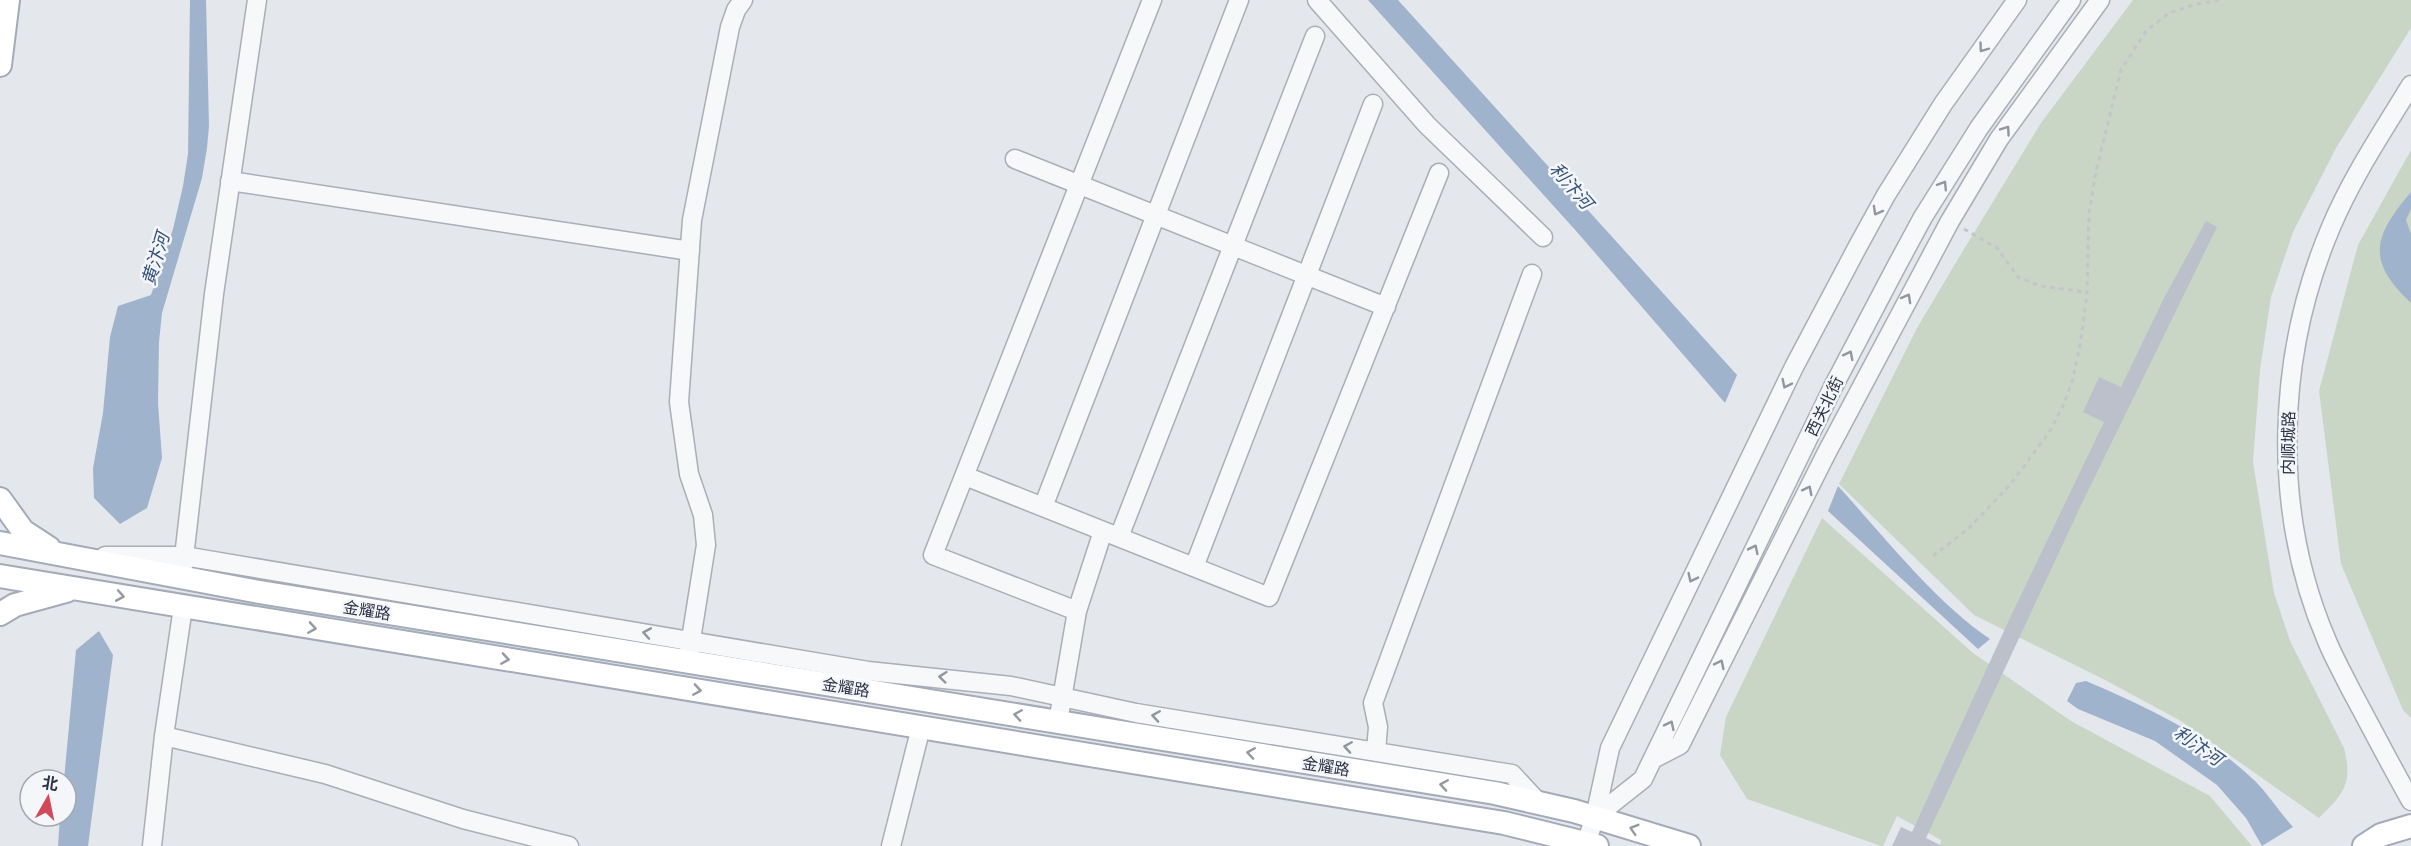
<svg xmlns="http://www.w3.org/2000/svg" width="2411" height="846" viewBox="0 0 2411 846" font-family="'PT Sans Narrow','Noto Sans SC',sans-serif">
<rect width="100%" height="100%" fill="#e4e7ec"/>
<path fill="#c9d6c5" d="M 2133,0 L 2411,0 L 2411,28 L 2336,148 L 2293,232 L 2271,297 L 2260,370 L 2253,462 L 2274,593 L 2290,641 L 2344,748 C 2353,783 2344,794 2319,818 L 2181,721 L 2107,681 L 1974,615 L 1839,484 L 1917,328 L 1958,259 L 2041,123 Z
M 2411,150 L 2411,718 L 2403,710 L 2341,564 L 2319,391 L 2358,245 Z
M 1822,518 L 1973,653 L 2071,721 L 2210,796 L 2252,846 L 1940,846 L 1941,840 L 1897,816 L 1883,846 L 1881,846 L 1747,799 L 1720,755 L 1726,717 Z"/>
<path fill="#9fb4cc" d="M 190,0 L 206,0 L 209,126 L 207,148 L 202,178 L 162,313 L 159,342 L 158,403 L 162,458 L 147,508 L 120,524 L 94,498 L 93,468 L 103,413 L 110,337 L 118,306 L 151,295 L 173,229 L 183,186 L 188,154 Z
M 1368,0 L 1398,0 L 1737,375 L 1725,403 L 1577,232 Z
M 2411,192 L 2411,209 L 2406,220 L 2411,234 L 2411,303 C 2366,261 2373,237 2411,192 Z
M 1838,486 C 1883,535 1935,602 1990,639 L 1978,649 L 1828,511 Z
M 99,631 L 113,655 L 88,846 L 58,846 L 60,816 L 66,816 L 66,780 L 64,780 L 76,650 Z
M 2086,681 C 2147,707 2207,735 2255,781 C 2269,795 2280,813 2293,827 L 2262,846 L 2246,818 L 2217,785 L 2155,741 L 2078,709 L 2067,701 L 2076,683 Z"/>
<path fill="#bbc0ca" d="M 2206,221 L 2217,227 L 2082,503 L 1926,838 L 1942,846 L 1892,846 L 1901,827 L 1912,832 L 2009,620 L 2104,422 L 2083,412 L 2099,377 L 2121,387 L 2164,298 Z"/>
<g fill="none" stroke-linecap="round" stroke-linejoin="round">
<g stroke="#a9aeb7" stroke-width="21">
<path id="minor" d="M 1317,0 L 1427,125 L 1543,237
M 2411,85 C 2383,131 2352,177 2331,227 C 2276,356 2271,511 2327,641 C 2334,658 2343,674 2351,690 C 2371,727 2390,764 2411,801
M 1015,159 L 1386,307
M 230,181 L 690,251
M 965,476 L 1269,597 L 1439,173
M 1043,507 L 1239,0
M 1119,537 L 1315,36
M 105,556 L 184,556 L 868,671 L 1011,686 L 1136,713 L 1512,774 L 1539,803
M 183,566 L 214,294 L 257,0
M 1194,567 L 1373,104
M 1077,611 L 1103,531
M 689,652 L 706,545 L 703,515 L 689,474 L 679,402 L 692,220 L 730,27 L 736,10 L 743,0
M 1058,722 L 1077,611 L 933,555 L 1152,0
M 164,736 L 325,774 L 463,819 L 569,846
M 1376,751 L 1378,727 L 1373,703 L 1532,274
M 1653,759 L 1680,745 L 1826,454 L 1950,221 L 1999,139 L 2100,0
M 1595,817 L 1643,779 L 1833,387 L 1896,267 L 1923,217 L 1979,128 L 2071,0
M 152,846 L 164,736 L 183,607
M 891,846 L 921,727
M 1585,846 L 1595,817 L 1610,748 L 1794,367 L 1858,246 L 1886,195 L 1943,104 L 2017,0"/>
</g>
<g stroke="#a3abb8" stroke-width="26">
<path id="major" d="M 0,65 L 8,0
M 0,499 L 23,531 L 49,548
M 0,543 L 254,591 L 1495,793 L 1574,811 L 1689,846
M 0,576 L 1504,823 L 1597,846
M 0,614 L 15,605 L 66,591
M 2364,846 L 2381,835 L 2411,826"/>
</g>
<path stroke="#c2c5cb" stroke-width="3" stroke-dasharray="4.5 4.5" stroke-linecap="butt" d="M 1964,229 L 1997,248 L 2018,277 L 2040,286 L 2086,292
M 1933,556 L 1968,529 L 2010,485 L 2050,431 L 2064,404 L 2073,378 L 2081,340 L 2087,292 L 2089,213 L 2096,171 L 2121,70 L 2146,31 L 2169,13 L 2196,4 L 2221,0"/>
<use href="#minor" stroke="#f7f8fa" stroke-width="18"/>
<use href="#major" stroke="#fff" stroke-width="22"/>
</g>
<defs><path id="oneway-chevron" d="M-2-3.5L2.5 0L-2 3.5" fill="none" stroke-width="1.6" stroke-linecap="round" stroke-linejoin="round" transform="scale(1.5)"/></defs>
<g stroke="#9196a0">
<use href="#oneway-chevron" transform="translate(1983 48) rotate(126)"/>
<use href="#oneway-chevron" transform="translate(2006 130) rotate(-55)"/>
<use href="#oneway-chevron" transform="translate(1943 185) rotate(-58)"/>
<use href="#oneway-chevron" transform="translate(1877 211) rotate(119)"/>
<use href="#oneway-chevron" transform="translate(1907 298) rotate(-61)"/>
<use href="#oneway-chevron" transform="translate(1849 355) rotate(-63)"/>
<use href="#oneway-chevron" transform="translate(1786 384) rotate(116)"/>
<use href="#oneway-chevron" transform="translate(1808 490) rotate(-63)"/>
<use href="#oneway-chevron" transform="translate(1754 549) rotate(-64)"/>
<use href="#oneway-chevron" transform="translate(1692 578) rotate(116)"/>
<use href="#oneway-chevron" transform="translate(647 633) rotate(-170)"/>
<use href="#oneway-chevron" transform="translate(1720 664) rotate(-64)"/>
<use href="#oneway-chevron" transform="translate(943 677) rotate(-174)"/>
<use href="#oneway-chevron" transform="translate(1156 716) rotate(-171)"/>
<use href="#oneway-chevron" transform="translate(1670 725) rotate(-64)"/>
<use href="#oneway-chevron" transform="translate(1348 747) rotate(-171)"/>
</g>
<g stroke="#959aa2">
<use href="#oneway-chevron" transform="translate(120 596) rotate(10)"/>
<use href="#oneway-chevron" transform="translate(312 628) rotate(9)"/>
<use href="#oneway-chevron" transform="translate(505 659) rotate(9)"/>
<use href="#oneway-chevron" transform="translate(697 690) rotate(9)"/>
<use href="#oneway-chevron" transform="translate(1018 715) rotate(-171)"/>
<use href="#oneway-chevron" transform="translate(1251 753) rotate(-171)"/>
<use href="#oneway-chevron" transform="translate(1444 785) rotate(-171)"/>
<use href="#oneway-chevron" transform="translate(1634 829) rotate(-163)"/>
</g>
<g text-anchor="middle" stroke-width="5" stroke-linejoin="round" paint-order="stroke">
<g font-size="16" fill="#2b3445" stroke="#f4f6f9">
<text transform="translate(1824 406) rotate(-64)" y="6">西关北街</text>
<text transform="translate(2288 443) rotate(-89)" y="6">内顺城路</text>
<text transform="translate(367 610) rotate(9)" y="6">金耀路</text>
<text transform="translate(846 687) rotate(9)" y="6">金耀路</text>
<text transform="translate(1326 766) rotate(9)" y="6">金耀路</text>
</g>
<g font-size="18" font-style="italic" fill="#34527a" stroke="#f4f6f9">
<text transform="translate(1571 186) rotate(49)" y="6">利汴河</text>
<text transform="translate(156 259) rotate(-73)" y="6">黄汴河</text>
<text transform="translate(2198 746) rotate(35)" y="6">利汴河</text>
</g>
</g>
<g transform="translate(48 798) rotate(9)"><circle r="28" fill="#f4f6f9" stroke="#a4a8b1" stroke-width="1.5"/>
<path d="M0-4.5L10 22L0 15L-10 22Z" fill="#d1495b"/>
<text y="-9" font-size="16" font-weight="bold" text-anchor="middle" fill="#2b3445">北</text>
</g>
</svg>
